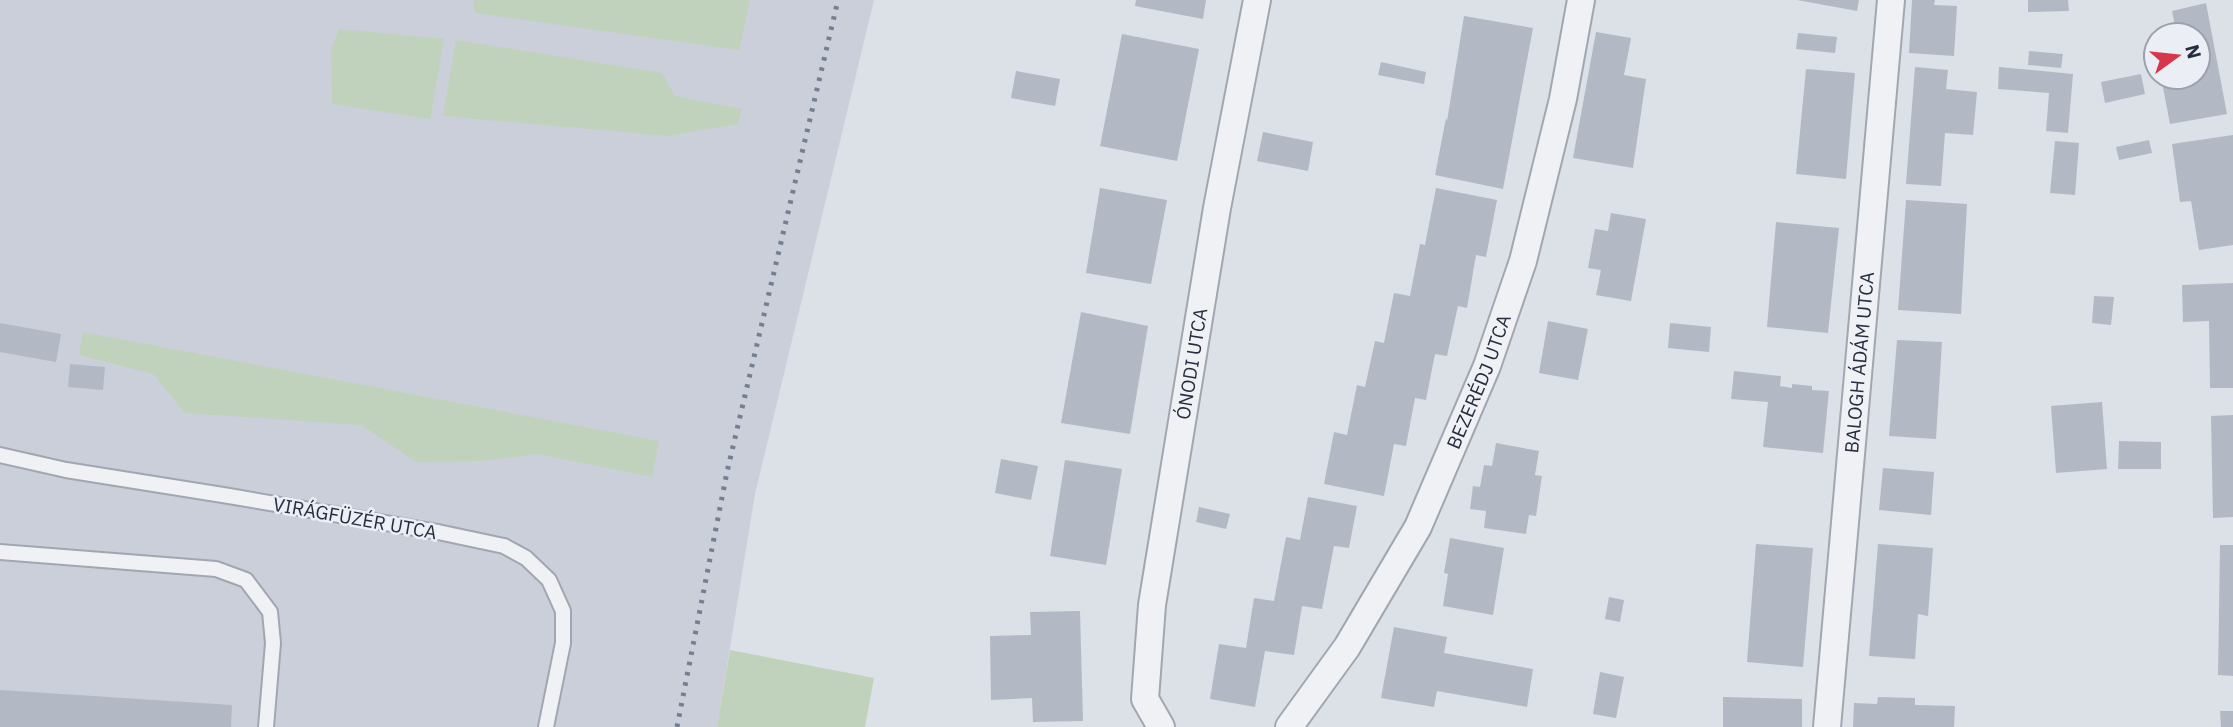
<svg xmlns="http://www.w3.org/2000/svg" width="2233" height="727" viewBox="0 0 2233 727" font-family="'IBM Plex Sans',sans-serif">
<rect width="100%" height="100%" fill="#dce0e7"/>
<path fill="#cacfd9" d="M 0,0 L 874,0 L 755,494 L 717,727 L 0,727 Z"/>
<path fill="#c1d2bc" d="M 473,0 L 750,0 L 739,50 L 475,13 Z
M 339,29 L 444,39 L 430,119 L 332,104 L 331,50 Z
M 456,40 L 662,73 L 675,96 L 742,109 L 738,124 L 667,136 L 443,116 Z
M 83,332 L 659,441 L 652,477 L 537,454 L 481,461 L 416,462 L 361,425 L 185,413 L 153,374 L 79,355 Z
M 730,650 L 874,678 L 865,727 L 717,727 Z"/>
<path fill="#b3b9c4" d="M 1136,0 L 1206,0 L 1203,19 L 1135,6 Z
M 1797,0 L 1859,0 L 1857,11 Z
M 1912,0 L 1935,0 L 1934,5 L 1957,6 L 1954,56 L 1909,53 Z
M 2028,0 L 2068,0 L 2069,11 L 2028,12 Z
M 2206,3 L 2227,114 L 2170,124 L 2161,77 L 2198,77 L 2198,35 L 2177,35 L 2172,11 Z
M 1464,16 L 1533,28 L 1503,189 L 1435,175 L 1446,118 L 1447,121 Z
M 1596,32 L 1631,38 L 1624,75 L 1646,79 L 1633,168 L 1573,158 Z
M 1798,33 L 1837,37 L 1835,53 L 1796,49 Z
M 1122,34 L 1199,49 L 1177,161 L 1100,146 Z
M 2029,51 L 2063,54 L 2061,68 L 2028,65 Z
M 2156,52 L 2156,75 L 2155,75 L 2150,53 Z
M 1381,62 L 1426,72 L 1424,84 L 1378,75 Z
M 1915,67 L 1948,70 L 1946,89 L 1977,92 L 1973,135 L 1945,133 L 1941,186 L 1906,184 Z
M 1999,67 L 2073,74 L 2068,133 L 2046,131 L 2049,93 L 1998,89 Z
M 1806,69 L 1855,73 L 1846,179 L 1796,174 Z
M 1016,71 L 1060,79 L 1055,106 L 1011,98 Z
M 2141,74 L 2145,94 L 2105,103 L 2101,82 Z
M 1263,132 L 1313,142 L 1308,171 L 1257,161 Z
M 2233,135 L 2233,245 L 2199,250 L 2191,201 L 2180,202 L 2172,144 Z
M 2149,140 L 2152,153 L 2119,160 L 2116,147 Z
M 2055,141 L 2079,143 L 2075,195 L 2050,193 Z
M 1100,188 L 1167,200 L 1151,284 L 1086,273 Z
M 1436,188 L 1497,200 L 1486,257 L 1476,255 L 1467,308 L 1458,306 L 1447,356 L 1435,354 L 1426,400 L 1415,398 L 1406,446 L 1394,444 L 1384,496 L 1324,484 L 1334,432 L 1347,435 L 1357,385 L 1365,387 L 1375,341 L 1384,343 L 1394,293 L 1410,296 L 1420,244 L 1425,245 Z
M 1906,200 L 1967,204 L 1961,314 L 1898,310 Z
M 1611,213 L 1646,219 L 1631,301 L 1596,295 L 1601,270 L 1588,268 L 1595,229 L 1608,231 Z
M 1776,222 L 1839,228 L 1828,333 L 1767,327 Z
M 2233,283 L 2233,388 L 2210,388 L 2209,321 L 2183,322 L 2182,285 Z
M 2094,296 L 2114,297 L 2111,325 L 2092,323 Z
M 1081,312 L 1148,326 L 1130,434 L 1061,423 Z
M 1548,321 L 1588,329 L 1578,380 L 1539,373 Z
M 0,323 L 61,334 L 56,362 L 0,352 Z
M 1670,323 L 1711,327 L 1709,352 L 1668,348 Z
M 1897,340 L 1942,342 L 1936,439 L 1889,436 Z
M 70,364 L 105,367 L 103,390 L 68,387 Z
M 1734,371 L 1781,376 L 1780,386 L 1792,388 L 1792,384 L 1812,386 L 1812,390 L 1829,391 L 1823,453 L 1763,447 L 1768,402 L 1731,399 Z
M 2102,402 L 2107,469 L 2056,473 L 2051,406 Z
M 2233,415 L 2233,517 L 2213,518 L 2211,416 Z
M 2119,441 L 2161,442 L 2161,469 L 2118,469 Z
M 1496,443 L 1539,451 L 1535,475 L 1542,476 L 1536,516 L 1529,515 L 1526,534 L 1484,528 L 1486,511 L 1470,509 L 1473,486 L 1480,487 L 1484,465 L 1492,466 Z
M 1001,459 L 1038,466 L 1031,500 L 995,493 Z
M 1065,460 L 1122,469 L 1106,565 L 1050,556 Z
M 1883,468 L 1934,472 L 1931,515 L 1879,510 Z
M 1308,497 L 1357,506 L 1349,548 L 1334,546 L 1322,609 L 1302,606 L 1294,655 L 1265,651 L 1255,707 L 1210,699 L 1219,644 L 1246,648 L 1254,598 L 1274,601 L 1286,537 L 1300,540 Z
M 1199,507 L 1230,514 L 1226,529 L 1196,522 Z
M 1450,538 L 1504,548 L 1493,615 L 1443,606 L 1448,574 L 1444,573 Z
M 1756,544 L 1813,548 L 1803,667 L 1747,662 Z
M 1878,544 L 1933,548 L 1928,616 L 1918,614 L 1915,659 L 1869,656 Z
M 2220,545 L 2233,545 L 2233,676 L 2218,675 Z
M 1609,597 L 1624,600 L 1620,622 L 1605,619 Z
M 1080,611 L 1083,721 L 1033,722 L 1032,698 L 991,700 L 990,636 L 1031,635 L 1030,612 Z
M 1394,627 L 1447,637 L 1444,653 L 1533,669 L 1527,707 L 1437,691 L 1434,707 L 1381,698 Z
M 1600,672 L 1624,677 L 1616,718 L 1593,714 Z
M 0,690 L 232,705 L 231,727 L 0,727 Z
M 1723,697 L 1802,699 L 1802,727 L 1723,727 Z
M 1878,697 L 1915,698 L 1915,705 L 1955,706 L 1954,727 L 1853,727 L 1854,703 L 1877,704 Z
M 2220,711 L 2233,711 L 2233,727 L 2221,727 Z"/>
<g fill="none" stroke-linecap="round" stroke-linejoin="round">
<g stroke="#a1a7b1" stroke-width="18">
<path id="service" d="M 0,455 L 66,470 L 229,496 L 438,532 L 504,546 L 526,558 L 549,580 L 563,611 L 563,643 L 546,727
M 0,552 L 216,569 L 246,580 L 270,612 L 273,643 L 266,727"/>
</g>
<g stroke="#a1a7b1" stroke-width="30">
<g id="minor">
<path id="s1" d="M 1161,727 L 1145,699 L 1152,605 L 1217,208 L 1257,0"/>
<path id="s2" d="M 1289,727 L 1347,647 L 1418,527 L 1487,366 L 1523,261 L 1563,99 L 1581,0"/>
<path id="s3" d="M 1827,727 L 1891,0"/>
</g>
</g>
<use href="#service" stroke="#eff1f5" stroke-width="14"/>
<use href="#minor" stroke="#eff1f5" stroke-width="26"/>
<path stroke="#747f92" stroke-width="5" stroke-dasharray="3.5 7" stroke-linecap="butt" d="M 677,727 L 727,472 L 838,0"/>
</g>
<g text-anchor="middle" stroke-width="5" stroke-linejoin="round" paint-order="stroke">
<g font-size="19" fill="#252d3e" stroke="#ebeff5">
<text dy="7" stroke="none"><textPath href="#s1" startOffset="371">ÓNODI UTCA</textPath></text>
<text dy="7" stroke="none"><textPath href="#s3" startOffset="366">BALOGH ÁDÁM UTCA</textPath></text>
<text dy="7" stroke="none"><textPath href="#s2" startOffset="396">BEZERÉDJ UTCA</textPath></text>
<text transform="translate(355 518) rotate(10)" y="7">VIRÁGFÜZÉR UTCA</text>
</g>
</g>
<g transform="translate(2177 56) rotate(75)"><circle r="33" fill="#ebeff5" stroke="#9ca1ac" stroke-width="2"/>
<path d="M0-5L12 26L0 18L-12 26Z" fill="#d6374a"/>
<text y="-10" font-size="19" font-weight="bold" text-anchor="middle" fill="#252d3e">N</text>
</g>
</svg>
